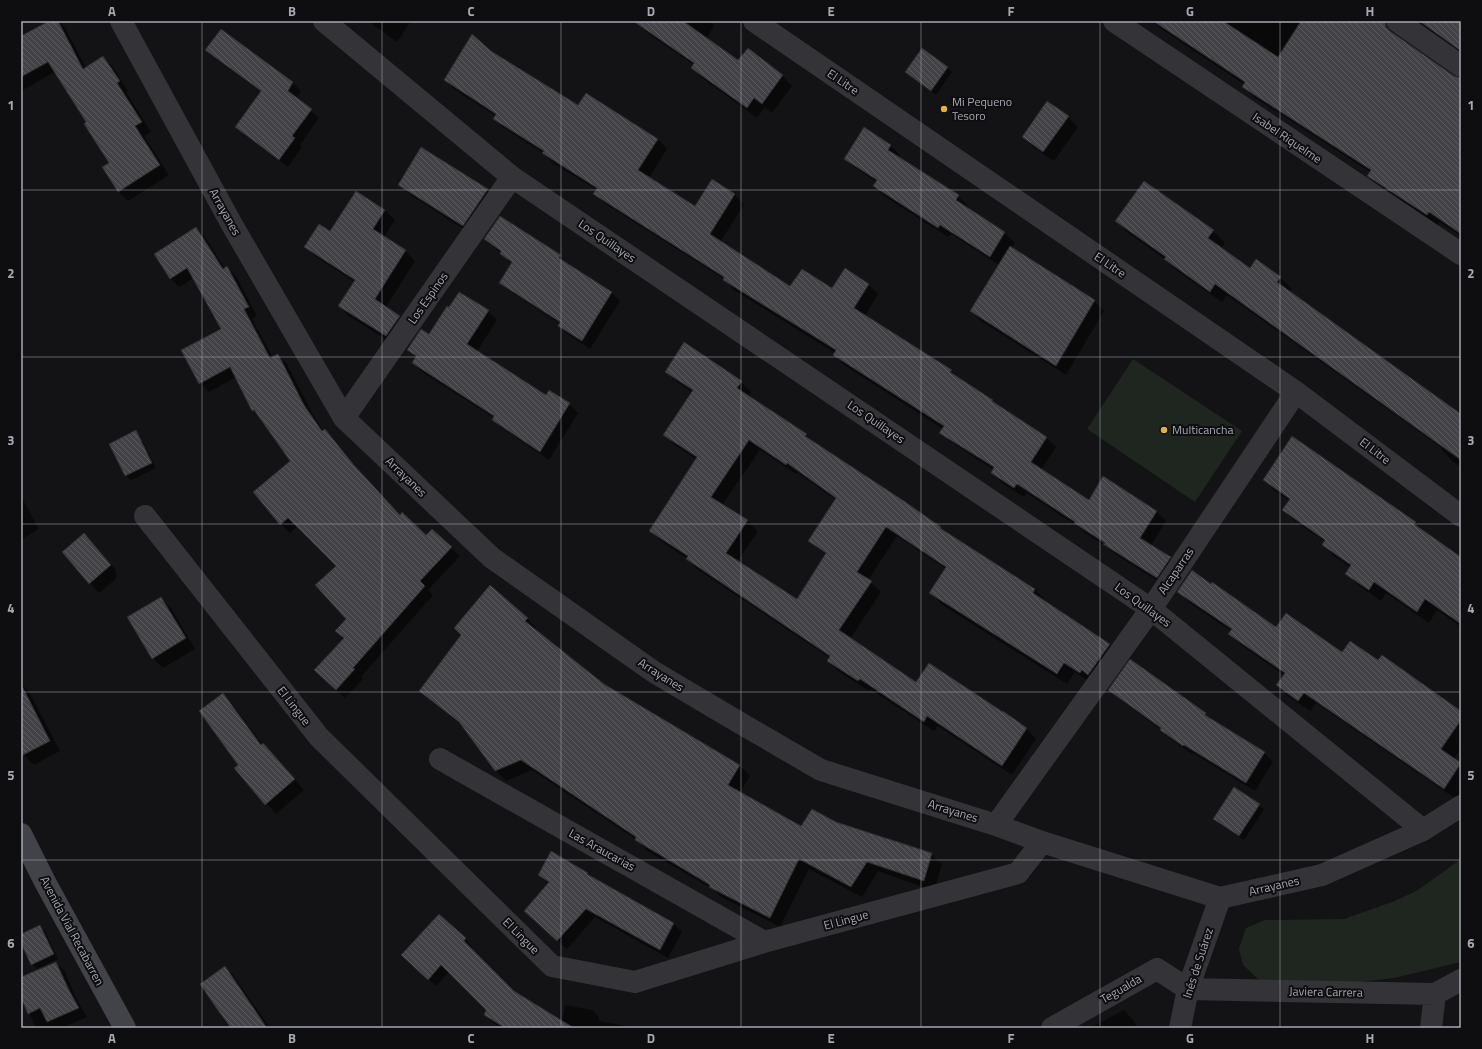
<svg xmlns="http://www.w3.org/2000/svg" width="1482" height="1049" viewBox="0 0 1482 1049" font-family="'Titillium Web',sans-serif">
<defs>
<pattern id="building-back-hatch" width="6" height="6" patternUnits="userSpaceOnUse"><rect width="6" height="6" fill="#424247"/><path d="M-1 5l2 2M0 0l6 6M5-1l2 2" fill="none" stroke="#5a5a5f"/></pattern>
</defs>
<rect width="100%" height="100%" fill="#131214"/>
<path fill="#1f2620" d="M 1133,359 L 1242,431 L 1195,502 L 1087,429 Z
M 1461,859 L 1461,962 L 1394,978 L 1327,986 L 1281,984 L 1258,979 L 1243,965 L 1239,949 L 1246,928 L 1265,920 L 1344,919 L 1395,901 L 1418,890 Z"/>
<path fill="#0007" fill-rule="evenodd" d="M 51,21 L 59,21 L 65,28 L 86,68 L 103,57 L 113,67 L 128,91 L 126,92 L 151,132 L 144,136 L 169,175 L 128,201 L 119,192 L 103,167 L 110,163 L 88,122 L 55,72 L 21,91 L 21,38 Z
M 368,21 L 411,21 L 397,42 Z
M 633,21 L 710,21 L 714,26 L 706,39 L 738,62 L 748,50 L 783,76 L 792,86 L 772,113 L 765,107 L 757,118 L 702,78 L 692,68 L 694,65 L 650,35 L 642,27 Z
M 1153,21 L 1400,21 L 1394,31 L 1395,36 L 1453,77 L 1461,79 L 1461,236 L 1439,222 L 1437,225 L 1378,186 L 1368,176 L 1370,172 L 1254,97 L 1244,87 L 1245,85 L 1160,28 Z
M 1416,21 L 1461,21 L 1461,53 Z
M 221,30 L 293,83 L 301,91 L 296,98 L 319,118 L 300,145 L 302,147 L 288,167 L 244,135 L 236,127 L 261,92 L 215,58 L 207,50 Z
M 490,52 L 579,107 L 658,139 L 667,149 L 649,178 L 695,208 L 712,180 L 735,195 L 744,205 L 720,242 L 791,287 L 833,289 L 868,284 L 878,294 L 865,316 L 951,371 L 960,379 L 1046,437 L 1056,447 L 1041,470 L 1089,501 L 1156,511 L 1166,521 L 1151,546 L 1170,558 L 1180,568 L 1167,587 L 1115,554 L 1107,547 L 1085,533 L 1080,528 L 1027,493 L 1024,497 L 1002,483 L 992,473 L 994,470 L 951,442 L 941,433 L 943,429 L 844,365 L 834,355 L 835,353 L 734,290 L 724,279 L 604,203 L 595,194 L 597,190 L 553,163 L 543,153 L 504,128 L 495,119 L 496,116 L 455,90 L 445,80 Z
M 947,68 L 952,72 L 936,95 L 907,72 Z
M 1068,117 L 1078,127 L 1054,161 L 1033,147 L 1023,137 Z
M 891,146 L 900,155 L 899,159 L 958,196 L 968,206 L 967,208 L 1005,233 L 1015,243 L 1012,248 L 1094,301 L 1104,311 L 1066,375 L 981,321 L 971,311 L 999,265 L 951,234 L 948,237 L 884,196 L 874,186 L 877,182 L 855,168 L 845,159 Z
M 422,149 L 487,190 L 497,200 L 473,235 L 409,194 L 399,184 Z
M 385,210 L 395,220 L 384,237 L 405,251 L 415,261 L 386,307 L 399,316 L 409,326 L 396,346 L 349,316 L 339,306 L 355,282 L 316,257 L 306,247 L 331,232 Z
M 1117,221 L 1213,231 L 1225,243 L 1221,248 L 1250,269 L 1257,260 L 1281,278 L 1292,289 L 1290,293 L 1461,415 L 1461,467 L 1452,461 L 1441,449 L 1442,448 L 1227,295 L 1222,302 L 1177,271 L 1165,259 L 1128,233 Z
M 196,228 L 205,237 L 225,269 L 227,267 L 236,276 L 257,316 L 252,319 L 273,358 L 278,355 L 287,364 L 313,415 L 324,431 L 334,439 L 363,475 L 400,516 L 426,537 L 451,548 L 460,556 L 428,590 L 433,595 L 361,677 L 363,679 L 345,698 L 325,679 L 345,639 L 337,631 L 347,619 L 337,566 L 298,526 L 290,533 L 281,524 L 291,462 L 261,419 L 253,410 L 236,377 L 209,392 L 200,383 L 222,329 L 194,278 L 179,287 L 170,278 Z
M 485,239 L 560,256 L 568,265 L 612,293 L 620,301 L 590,349 L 567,334 L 559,326 L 560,324 L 508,290 L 500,283 L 512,264 Z
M 488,311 L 497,320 L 477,351 L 546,396 L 549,391 L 569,404 L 578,413 L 549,460 L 502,428 L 493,419 L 494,418 L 422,372 L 413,363 L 416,358 L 408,350 L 429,336 Z
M 667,372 L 741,382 L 751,392 L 749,396 L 806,435 L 816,445 L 940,527 L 944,532 L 1035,589 L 1045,600 L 1044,602 L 1110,645 L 1120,655 L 1090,682 L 1075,672 L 1067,684 L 941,604 L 931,593 L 946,569 L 897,536 L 868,580 L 881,592 L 850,639 L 916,683 L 1026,728 L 1036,739 L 1012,775 L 938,726 L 934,731 L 870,689 L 869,691 L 838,671 L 828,660 L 830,658 L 697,569 L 687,559 L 661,541 L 650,531 L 697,460 L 675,445 L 664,434 L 692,392 L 677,382 ZM 760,450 L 796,474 L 798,473 L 836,500 L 809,541 L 826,555 L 797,600 L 737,562 L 758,531 L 747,521 L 722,505 Z
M 135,432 L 140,436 L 156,468 L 131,480 L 126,476 L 110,444 Z
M 1264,480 L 1415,522 L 1427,534 L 1461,558 L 1461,627 L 1437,610 L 1429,623 L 1386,593 L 1381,601 L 1358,585 L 1346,573 L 1350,567 L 1335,557 L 1323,545 L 1325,542 L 1295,521 L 1283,510 L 1290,501 L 1276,492 Z
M 21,496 L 39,529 L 21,540 Z
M 84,535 L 116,570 L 116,579 L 99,593 L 90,583 Z
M 1179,592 L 1342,654 L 1461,713 L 1461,748 L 1454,759 L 1461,764 L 1461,791 L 1456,799 L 1316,703 L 1310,711 L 1289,697 L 1277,685 L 1284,675 L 1241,645 L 1230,634 L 1231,631 L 1190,603 Z
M 161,598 L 171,608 L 195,649 L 163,668 L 153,658 Z
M 527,618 L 537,629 L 536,630 L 603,685 L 739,765 L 750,776 L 740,792 L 801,828 L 836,823 L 931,854 L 942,864 L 934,891 L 878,871 L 862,897 L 809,869 L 780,927 L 721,897 L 714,890 L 646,850 L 637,840 L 532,770 L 506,781 L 496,771 L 464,727 L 431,701 L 420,691 Z
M 21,683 L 29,692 L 60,751 L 34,765 L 24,755 L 21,749 Z
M 1110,690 L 1205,714 L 1210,719 L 1264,753 L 1273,762 L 1255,791 L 1193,753 L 1192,754 L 1169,738 L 1161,730 L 1118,698 Z
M 222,694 L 232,704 L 263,745 L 273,754 L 304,790 L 276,814 L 235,769 L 240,765 Z
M 1259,805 L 1264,809 L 1244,840 L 1219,824 L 1214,819 Z
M 552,852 L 588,873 L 593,879 L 674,924 L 682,932 L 668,958 L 595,917 L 567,949 L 534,919 L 549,884 L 539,875 Z
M 40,926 L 45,931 L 58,959 L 37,969 L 32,964 L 21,941 L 21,935 Z
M 465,939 L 472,947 L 470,949 L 513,992 L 562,1022 L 565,1005 L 592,1010 L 599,1017 L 599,1021 L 638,1028 L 501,1028 L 492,1022 L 485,1015 L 488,1010 L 449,972 L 436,986 L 410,962 Z
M 56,963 L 65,972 L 77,1000 L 87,1017 L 62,1028 L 36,1028 L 21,995 L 21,978 Z
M 225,967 L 233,975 L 270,1028 L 232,1028 Z
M 1124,1010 L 1133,1020 L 1138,1028 L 1090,1028 Z"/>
<path fill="url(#building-back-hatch)" stroke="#2d2d30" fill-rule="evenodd" d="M 49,21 L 58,21 L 83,69 L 103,56 L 120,81 L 117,83 L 142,122 L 135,126 L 160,165 L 118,192 L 102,167 L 109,163 L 84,124 L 86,122 L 48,62 L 21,77 L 21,36 Z
M 633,21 L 683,21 L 738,60 L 748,48 L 783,75 L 762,104 L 754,98 L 747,108 L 691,68 L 694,63 Z
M 1153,21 L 1223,21 L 1278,57 L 1301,21 L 1385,21 L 1386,27 L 1390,31 L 1454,76 L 1461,78 L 1461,234 L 1429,212 L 1427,215 L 1367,176 L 1371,170 L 1242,87 L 1245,82 Z
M 1419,21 L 1461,21 L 1461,51 Z
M 221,29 L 293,82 L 288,91 L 312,109 L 292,136 L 295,138 L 279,160 L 235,127 L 261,91 L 205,50 Z
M 472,34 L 491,51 L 578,105 L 586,93 L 658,139 L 638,170 L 695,206 L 712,179 L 735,194 L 710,234 L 790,286 L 802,269 L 832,288 L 845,268 L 869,284 L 854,308 L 952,370 L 950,372 L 993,400 L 992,401 L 1047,437 L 1031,462 L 1089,500 L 1103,476 L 1157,511 L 1140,538 L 1171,557 L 1157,578 L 1103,544 L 1105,543 L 1074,523 L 1075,522 L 1017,484 L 1014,488 L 991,473 L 994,467 L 939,433 L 944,426 L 833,355 L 836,350 L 723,280 L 724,277 L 593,194 L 597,188 L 542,153 L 544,151 L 493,119 L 496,114 L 444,80 Z
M 922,48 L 948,67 L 931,91 L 905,72 Z
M 1047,101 L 1069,116 L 1043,152 L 1022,137 Z
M 864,127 L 891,145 L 888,150 L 959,195 L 956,200 L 1005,232 L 990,257 L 940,225 L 938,228 L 873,186 L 877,180 L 844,159 Z
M 421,147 L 488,189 L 463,226 L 398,185 Z
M 1144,181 L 1214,230 L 1208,238 L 1250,268 L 1256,259 L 1281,277 L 1277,282 L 1461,414 L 1461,460 L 1215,284 L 1210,292 L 1164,259 L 1166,257 L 1115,221 Z
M 356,191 L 385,210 L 373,229 L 406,250 L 375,299 L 400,316 L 386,336 L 338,306 L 355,280 L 304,247 L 319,224 L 330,231 Z
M 500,216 L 561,255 L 559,258 L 612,292 L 582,341 L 558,326 L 560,322 L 499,283 L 512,262 L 500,254 L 501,251 L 484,239 Z
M 196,227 L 223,269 L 227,266 L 249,307 L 244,309 L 270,358 L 278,354 L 304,405 L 322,431 L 325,429 L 354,465 L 400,515 L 402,512 L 426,535 L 432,529 L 452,547 L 420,581 L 425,586 L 353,668 L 355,669 L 336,690 L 314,670 L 344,638 L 335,631 L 346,619 L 315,585 L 336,566 L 288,518 L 280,525 L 253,492 L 290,461 L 254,410 L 252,411 L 230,367 L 199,384 L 181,350 L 221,329 L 187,268 L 170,279 L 154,254 Z
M 1010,246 L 1095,300 L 1056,366 L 970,311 Z
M 459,292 L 489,310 L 467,344 L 546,395 L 549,390 L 570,403 L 540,452 L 492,420 L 494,416 L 412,363 L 416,356 L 407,350 L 421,329 L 429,334 L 447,306 L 449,307 Z
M 684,342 L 742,381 L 737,388 L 807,434 L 805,436 L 904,501 L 941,527 L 940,528 L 1035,589 L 1033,593 L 1110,644 L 1088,675 L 1082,670 L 1080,673 L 1064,663 L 1057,674 L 929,593 L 946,567 L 886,527 L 857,572 L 872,581 L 839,630 L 916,682 L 929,663 L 1003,712 L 1003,711 L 1027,728 L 1002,766 L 927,716 L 924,722 L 860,679 L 858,681 L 827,661 L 830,656 L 686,559 L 688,556 L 649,531 L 697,457 L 663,435 L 693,390 L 665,372 ZM 749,440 L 786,465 L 787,463 L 836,498 L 808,541 L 826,553 L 797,599 L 726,553 L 748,520 L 711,497 Z
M 136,430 L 152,463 L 125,476 L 109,444 Z
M 1292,436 L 1416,522 L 1414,524 L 1461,557 L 1461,624 L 1425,599 L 1417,612 L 1374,582 L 1369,590 L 1345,574 L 1351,565 L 1322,545 L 1325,540 L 1282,510 L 1290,499 L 1263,480 Z
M 84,533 L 111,565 L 89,584 L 62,552 Z
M 1192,570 L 1211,584 L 1212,582 L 1276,627 L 1286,613 L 1342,652 L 1350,641 L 1378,660 L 1382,655 L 1461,711 L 1461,720 L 1441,749 L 1461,763 L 1444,789 L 1304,693 L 1298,701 L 1276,685 L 1285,673 L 1228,634 L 1232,629 L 1177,592 Z
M 490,585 L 528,618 L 525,621 L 604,684 L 740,765 L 728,785 L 801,826 L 812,809 L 836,822 L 932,853 L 924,881 L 867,862 L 851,887 L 799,859 L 770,918 L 709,887 L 710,885 L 635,840 L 636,837 L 521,760 L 495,771 L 459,722 L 419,691 L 461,635 L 454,628 Z
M 161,597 L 186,638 L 152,659 L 127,617 Z
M 1130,659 L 1206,713 L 1205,715 L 1265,752 L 1246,783 L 1184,745 L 1183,746 L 1160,730 L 1161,728 L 1108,690 Z
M 21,684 L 50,741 L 21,756 Z
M 223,693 L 261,745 L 263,743 L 295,779 L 265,805 L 234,768 L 238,765 L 199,711 Z
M 1234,787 L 1260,804 L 1239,836 L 1213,819 Z
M 551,851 L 588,873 L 587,874 L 674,923 L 660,950 L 586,909 L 557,941 L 524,911 L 549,882 L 538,875 Z
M 439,914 L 466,938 L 464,941 L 514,991 L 574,1028 L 505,1028 L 484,1015 L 486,1010 L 441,965 L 428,980 L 401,955 Z
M 40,925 L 54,954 L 31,965 L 21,943 L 21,934 Z
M 56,962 L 69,990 L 79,1008 L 47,1022 L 40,1008 L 28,1014 L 21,998 L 21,977 Z
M 225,966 L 267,1028 L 231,1028 L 217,1009 L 200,984 Z"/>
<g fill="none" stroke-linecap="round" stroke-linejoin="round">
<path stroke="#343438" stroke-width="22" d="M 121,21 L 231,223 L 344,418 L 492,558 L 654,672 L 735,720 L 821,770 L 996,825 L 1042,842 L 1220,898 L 1322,875 L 1423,830 L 1461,806
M 324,21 L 512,177 L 1151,609 L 1423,830
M 754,21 L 1296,392 L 1461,516
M 1114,21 L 1461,254
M 1397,21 L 1461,66
M 344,418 L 512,177
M 145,516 L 319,737 L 552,966 L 635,982 L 764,942 L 1018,873 L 1042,842
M 440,759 L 764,942
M 996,825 L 1151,609 L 1296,392
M 1052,1028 L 1157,969 L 1188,989 L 1435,994 L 1461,980
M 1180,1028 L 1188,989 L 1220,898
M 1431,1028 L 1435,994"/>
<path stroke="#424348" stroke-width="22" d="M 21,834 L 45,882 L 125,1028"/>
</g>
<path fill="none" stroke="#a5a9b3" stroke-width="1" stroke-opacity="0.55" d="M 202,21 L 202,1028M 382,21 L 382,1028M 561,21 L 561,1028M 741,21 L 741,1028M 921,21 L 921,1028M 1100,21 L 1100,1028M 1280,21 L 1280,1028M 21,190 L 1461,190M 21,357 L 1461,357M 21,524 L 1461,524M 21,692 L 1461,692M 21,860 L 1461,860"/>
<g fill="#e2b23d" stroke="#0e0d0f" stroke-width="1.5">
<circle cx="944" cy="109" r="4"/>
<circle cx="1164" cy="430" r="4"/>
</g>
<g text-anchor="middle" stroke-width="4" stroke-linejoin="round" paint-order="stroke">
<g font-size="12" fill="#a5a9b3" stroke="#0e0d0f">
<text transform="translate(843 82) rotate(34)" y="4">El Litre</text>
<text transform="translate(1287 138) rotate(34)" y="4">Isabel Riquelme</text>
<text transform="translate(225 212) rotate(61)" y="4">Arrayanes</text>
<text transform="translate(607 241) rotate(34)" y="4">Los Quillayes</text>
<text transform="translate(1110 265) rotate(34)" y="4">El Litre</text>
<text transform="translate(428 298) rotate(-55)" y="4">Los Espinos</text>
<text transform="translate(876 422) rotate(34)" y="4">Los Quillayes</text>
<text transform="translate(1375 451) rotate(37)" y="4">El Litre</text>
<text transform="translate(406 477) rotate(44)" y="4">Arrayanes</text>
<text transform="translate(1176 571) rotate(-56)" y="4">Alcaparras</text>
<text transform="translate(1143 605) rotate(36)" y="4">Los Quillayes</text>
<text transform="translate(661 675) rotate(32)" y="4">Arrayanes</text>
<text transform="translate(294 706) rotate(52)" y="4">El Lingue</text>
<text transform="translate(953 811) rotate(17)" y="4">Arrayanes</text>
<text transform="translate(602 850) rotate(29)" y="4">Las Araucarias</text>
<text transform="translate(1274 886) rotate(-13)" y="4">Arrayanes</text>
<text transform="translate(846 920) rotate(-15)" y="4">El Lingue</text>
<text transform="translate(72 931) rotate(62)" y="4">Avenida Vial Recabarren</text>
<text transform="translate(521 936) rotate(45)" y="4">El Lingue</text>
<text transform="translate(1198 963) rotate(-72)" y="4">Inés de Suárez</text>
<text transform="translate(1121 989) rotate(-30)" y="4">Tegualda</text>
<text transform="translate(1326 992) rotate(1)" y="4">Javiera Carrera</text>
</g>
<g font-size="12" fill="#a5a9b3" stroke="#0e0d0f" text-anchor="start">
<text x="952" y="106">Mi Pequeno<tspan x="952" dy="14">Tesoro</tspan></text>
<text x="1172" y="434">Multicancha</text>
</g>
</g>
<rect width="1482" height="1049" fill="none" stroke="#0e0d0f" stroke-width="44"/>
<rect x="22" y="22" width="1438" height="1005" fill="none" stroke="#a5a9b3" stroke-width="1.5"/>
<g font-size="13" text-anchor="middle" font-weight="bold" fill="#a5a9b3">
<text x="112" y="16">A</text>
<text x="292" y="16">B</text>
<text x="471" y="16">C</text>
<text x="651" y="16">D</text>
<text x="831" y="16">E</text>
<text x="1011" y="16">F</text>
<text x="1190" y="16">G</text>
<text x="1370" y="16">H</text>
<text x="11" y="110">1</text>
<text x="1471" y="110">1</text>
<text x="11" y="278">2</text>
<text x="1471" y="278">2</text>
<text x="11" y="445">3</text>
<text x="1471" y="445">3</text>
<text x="11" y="613">4</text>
<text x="1471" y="613">4</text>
<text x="11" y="780">5</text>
<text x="1471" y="780">5</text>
<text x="11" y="948">6</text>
<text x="1471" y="948">6</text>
<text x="112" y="1043">A</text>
<text x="292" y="1043">B</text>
<text x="471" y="1043">C</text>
<text x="651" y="1043">D</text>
<text x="831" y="1043">E</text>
<text x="1011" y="1043">F</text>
<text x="1190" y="1043">G</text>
<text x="1370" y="1043">H</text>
</g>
</svg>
